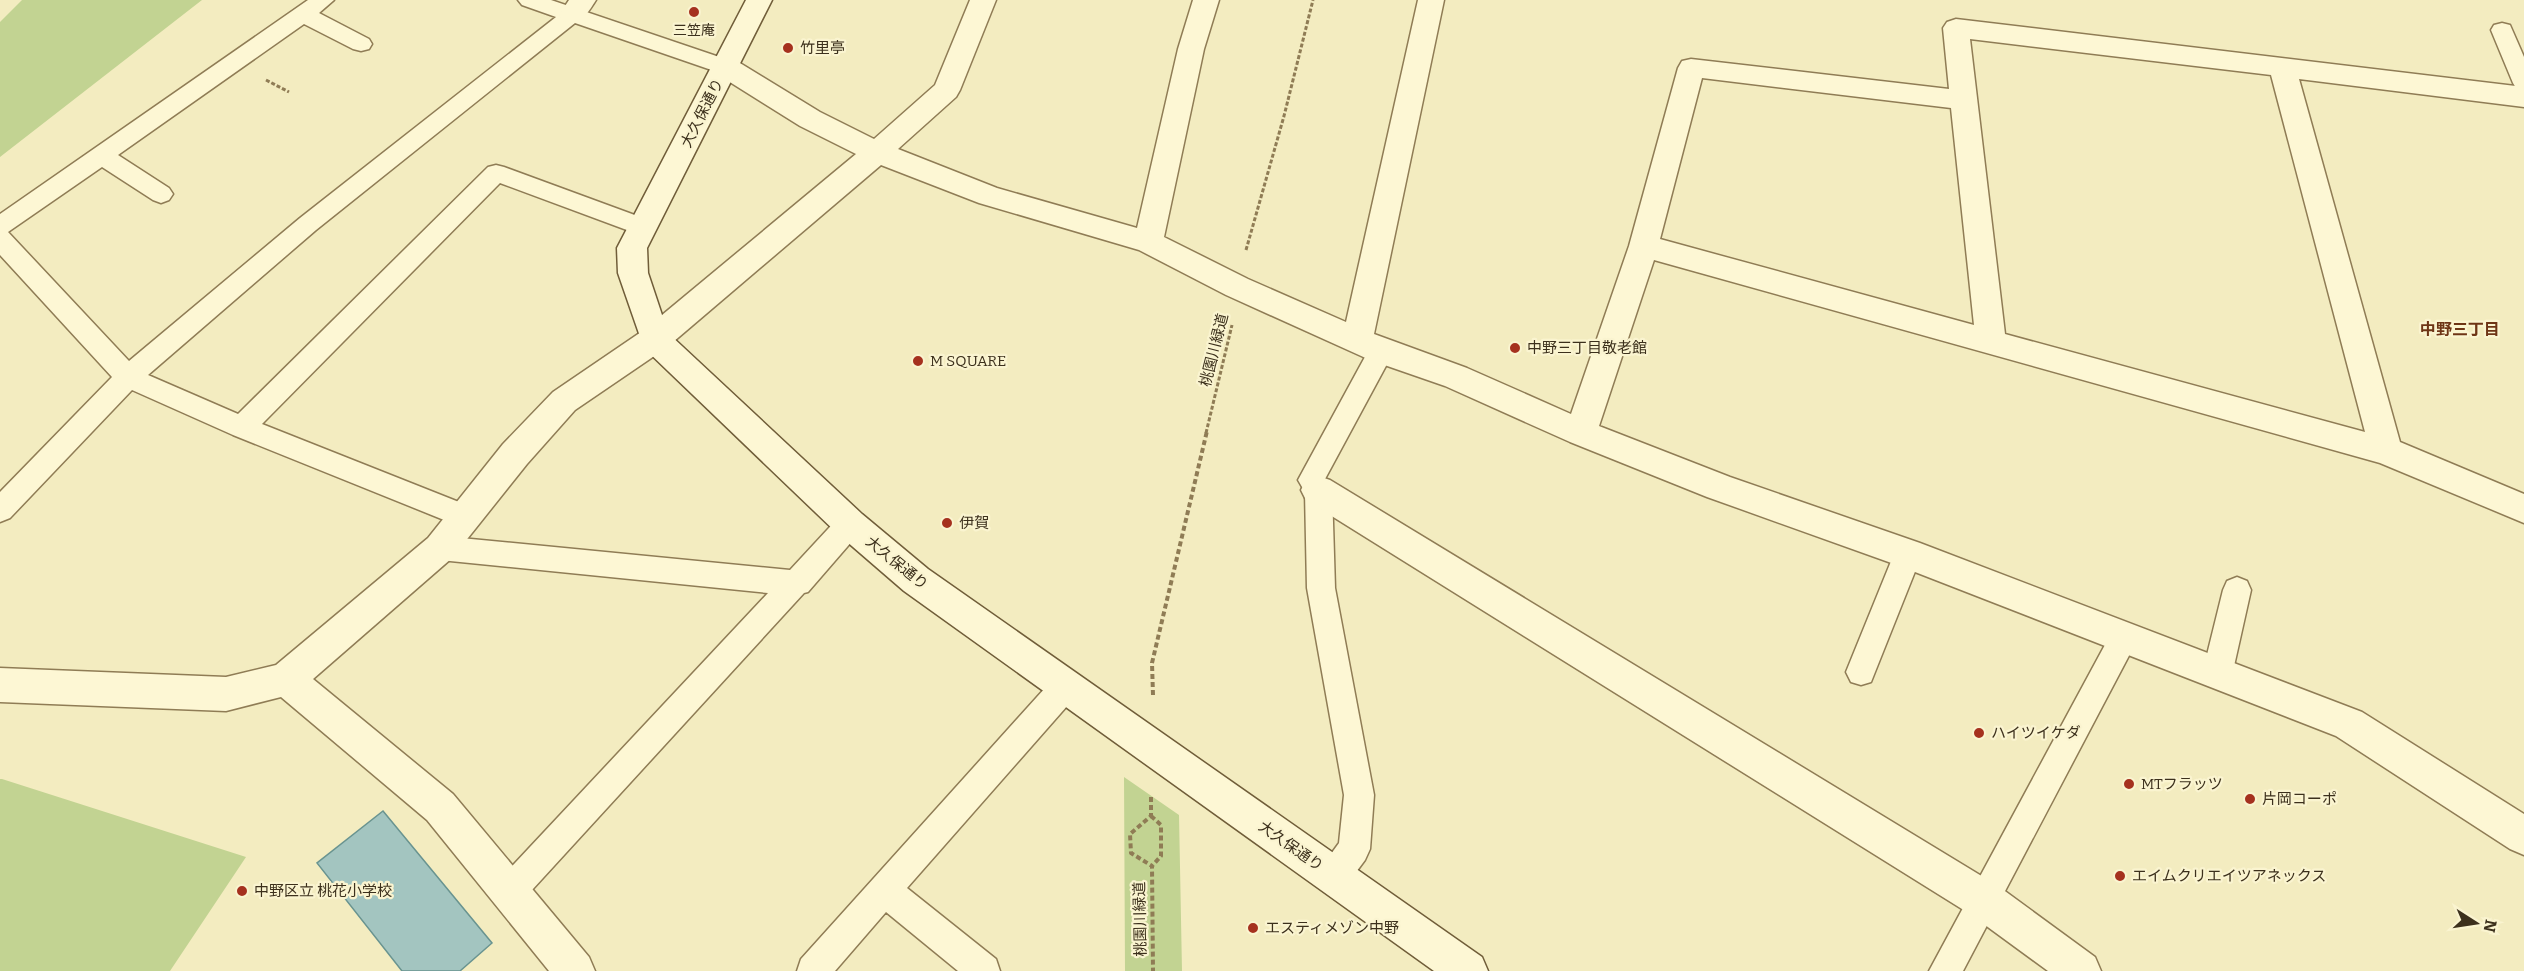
<svg xmlns="http://www.w3.org/2000/svg" width="2524" height="971" viewBox="0 0 2524 971" font-family="Bitter,'Noto Sans JP',serif">
<rect width="100%" height="100%" fill="#f3ecc0"/>
<path fill="#c2d392" d="M 22,0 L 202,0 L 0,157 L 0,22 Z
M 1124,777 L 1179,815 L 1182,971 L 1125,971 Z
M 0,779 L 2,779 L 246,857 L 170,971 L 0,971 Z"/>
<path fill="#a3c5c0" stroke="#699490" stroke-width="1.5" d="M 383,811 L 492,943 L 460,971 L 402,971 L 317,863 Z"/>
<g fill="none" stroke-linecap="round" stroke-linejoin="round">
<g stroke="#8f7c55" stroke-width="3">
<path id="service" d="M 308,0 L 334,0 L 319,13 L 369,39 L 372,44 L 369,49 L 361,51 L 353,49 L 304,24 L 118,155 L 169,188 L 173,194 L 169,200 L 161,203 L 153,200 L 102,167 L 8,232 L 129,361 L 300,218 L 556,17 L 522,5 L 518,0 L 551,0 L 734,62 L 737,67 L 734,72 L 726,75 L 575,23 L 316,230 L 148,375 L 238,414 L 488,167 L 496,165 L 504,167 L 651,221 L 655,227 L 651,233 L 643,236 L 500,183 L 262,424 L 474,508 L 478,516 L 474,524 L 464,528 L 454,524 L 233,435 L 132,390 L 10,518 L 0,522 L 0,492 L 112,377 L 0,255 L 0,214 Z
M 2502,23 L 2510,25 L 2524,57 L 2524,91 L 2516,88 L 2513,83 L 2491,30 L 2494,25 Z
M 1381,341 L 1390,344 L 1394,351 L 1325,479 L 1332,490 L 1335,588 L 1374,795 L 1370,849 L 1365,860 L 1345,887 L 1334,892 L 1323,887 L 1318,876 L 1323,865 L 1339,843 L 1344,795 L 1307,588 L 1305,492 L 1298,480 L 1372,344 Z
M 850,512 L 860,516 L 864,524 L 860,532 L 808,592 L 804,593 L 521,902 L 510,907 L 499,902 L 494,891 L 499,880 L 768,593 L 440,560 L 430,557 L 426,548 L 430,539 L 440,536 L 790,570 L 840,516 Z
M 1908,542 L 1918,545 L 1922,554 L 1871,682 L 1861,685 L 1851,682 L 1846,672 L 1894,554 L 1898,545 Z
M 2237,577 L 2247,581 L 2251,590 L 2232,675 L 2227,685 L 2217,688 L 2207,685 L 2202,675 L 2223,590 L 2227,581 Z
M 2123,626 L 2133,630 L 2137,639 L 2133,648 L 1963,971 L 1929,971 L 2113,630 Z
M 1065,673 L 1075,677 L 1080,687 L 1075,697 L 907,888 L 996,959 L 1000,971 L 958,971 L 886,912 L 835,971 L 797,971 L 801,959 L 1055,677 Z"/>
</g>
<g stroke="#8f7c55" stroke-width="3">
<path id="minor" d="M 569,0 L 596,0 C 587,14 581,26 563,21 L 559,15 Z
M 970,0 L 996,0 L 960,90 L 956,97 L 898,149 L 997,188 L 1137,228 L 1178,49 L 1193,0 L 1219,0 L 1204,49 L 1164,237 L 1248,279 L 1346,322 L 1418,0 L 1444,0 L 1374,334 L 1467,368 L 1571,414 L 1629,246 L 1678,68 L 1682,61 L 1691,59 L 1949,89 L 1943,28 L 1947,22 L 1956,19 L 2524,87 L 2524,107 L 2299,79 L 2400,442 L 2524,494 L 2524,523 L 2380,463 L 1654,260 L 1599,426 L 1730,477 L 1920,543 L 2362,712 L 2524,814 L 2524,855 L 2510,849 L 2336,736 L 1897,565 L 1707,497 L 1570,442 L 1445,386 L 1370,360 L 1226,295 L 1139,250 L 979,203 L 881,165 L 666,348 L 575,410 L 527,464 L 452,558 L 313,679 L 453,794 L 589,957 L 595,971 L 549,971 L 427,820 L 281,697 L 226,711 L 0,702 L 0,668 L 226,677 L 276,665 L 428,538 L 503,444 L 553,392 L 644,330 L 856,154 L 800,126 L 717,74 L 713,67 L 717,60 L 726,58 L 735,60 L 820,112 L 874,139 L 935,85 ZM 1970,39 L 2271,75 L 2365,432 L 2005,334 ZM 1702,78 L 1951,108 L 1974,325 L 1660,239 Z
M 1318,476 L 1330,480 L 1998,886 L 2095,957 L 2101,971 L 2048,971 L 1970,914 L 1306,500 L 1301,490 L 1306,480 Z"/>
</g>
<g stroke="#705d39" stroke-width="3">
<path id="secondary" d="M 746,0 L 772,0 L 647,248 L 648,273 L 668,333 L 862,514 L 928,569 L 1482,957 L 1488,971 L 1434,971 L 904,591 L 838,534 L 644,348 L 618,273 L 617,248 Z"/>
</g>
<path stroke="#8f7c55" stroke-width="3" stroke-dasharray="4 2" stroke-linecap="butt" d="M 266,80 L 289,92
M 1246,250 L 1284,116 L 1313,0
M 1206,433 L 1232,325"/>
<path stroke="#8f7c55" stroke-width="4" stroke-dasharray="5 3" stroke-linecap="butt" d="M 1153,695 L 1152,663 L 1207,431
M 1151,797 L 1151,816 L 1130,834 L 1131,853 L 1152,866 L 1153,971
M 1151,816 L 1161,825 L 1161,856 L 1152,866"/>
<use href="#service" fill="#fdf7d4" fill-rule="evenodd"/>
<use href="#minor" fill="#fdf7d4" fill-rule="evenodd"/>
<use href="#secondary" fill="#fdf7d4" fill-rule="evenodd"/>
</g>
<g fill="#a5311e" stroke="#faf4d0" stroke-width="2">
<circle cx="694" cy="12" r="6"/>
<circle cx="788" cy="48" r="6"/>
<circle cx="1515" cy="348" r="6"/>
<circle cx="918" cy="361" r="6"/>
<circle cx="947" cy="523" r="6"/>
<circle cx="1979" cy="733" r="6"/>
<circle cx="2129" cy="784" r="6"/>
<circle cx="2250" cy="799" r="6"/>
<circle cx="2120" cy="876" r="6"/>
<circle cx="242" cy="891" r="6"/>
<circle cx="1253" cy="928" r="6"/>
</g>
<g text-anchor="middle" stroke-width="4.5" stroke-linejoin="round" paint-order="stroke">
<g font-size="14" fill="#3c301c" stroke="#faf4d0">
<text x="694" y="35">三笠庵</text>
</g>
<g font-size="15" fill="#3c301c" stroke="#faf4d0" text-anchor="start">
<text x="800" y="53">竹里亭</text>
<text x="1527" y="353">中野三丁目敬老館</text>
<text x="930" y="366">M SQUARE</text>
<text x="959" y="528">伊賀</text>
<text x="1991" y="738">ハイツイケダ</text>
<text x="2141" y="789">MTフラッツ</text>
<text x="2262" y="804">片岡コーポ</text>
<text x="2132" y="881">エイムクリエイツアネックス</text>
<text x="254" y="896">中野区立 桃花小学校</text>
<text x="1265" y="933">エスティメゾン中野</text>
</g>
<g font-size="15" fill="#3c301c" stroke="#faf4d0">
<text transform="translate(702 113) rotate(-63)" y="5">大久保通り</text>
<text transform="translate(1214 350) rotate(-76)" y="5">桃園川緑道</text>
<text transform="translate(897 563) rotate(39)" y="5">大久保通り</text>
<text transform="translate(1291 846) rotate(35)" y="5">大久保通り</text>
<text transform="translate(1140 919) rotate(-91)" y="5">桃園川緑道</text>
</g>
<g font-size="16" font-weight="bold" fill="#6e3516" stroke="#faf4d0">
<text x="2460" y="335">中野三丁目</text>
</g>
</g>
<g transform="translate(2476 923) rotate(102)" stroke="#faf4d0" stroke-width="4.5" paint-order="stroke">
<path d="M0-4.5L10 22L0 15L-10 22Z" fill="#3c301c"/>
<text y="-9" font-size="16" font-weight="bold" text-anchor="middle" fill="#3c301c">N</text>
</g>
</svg>
